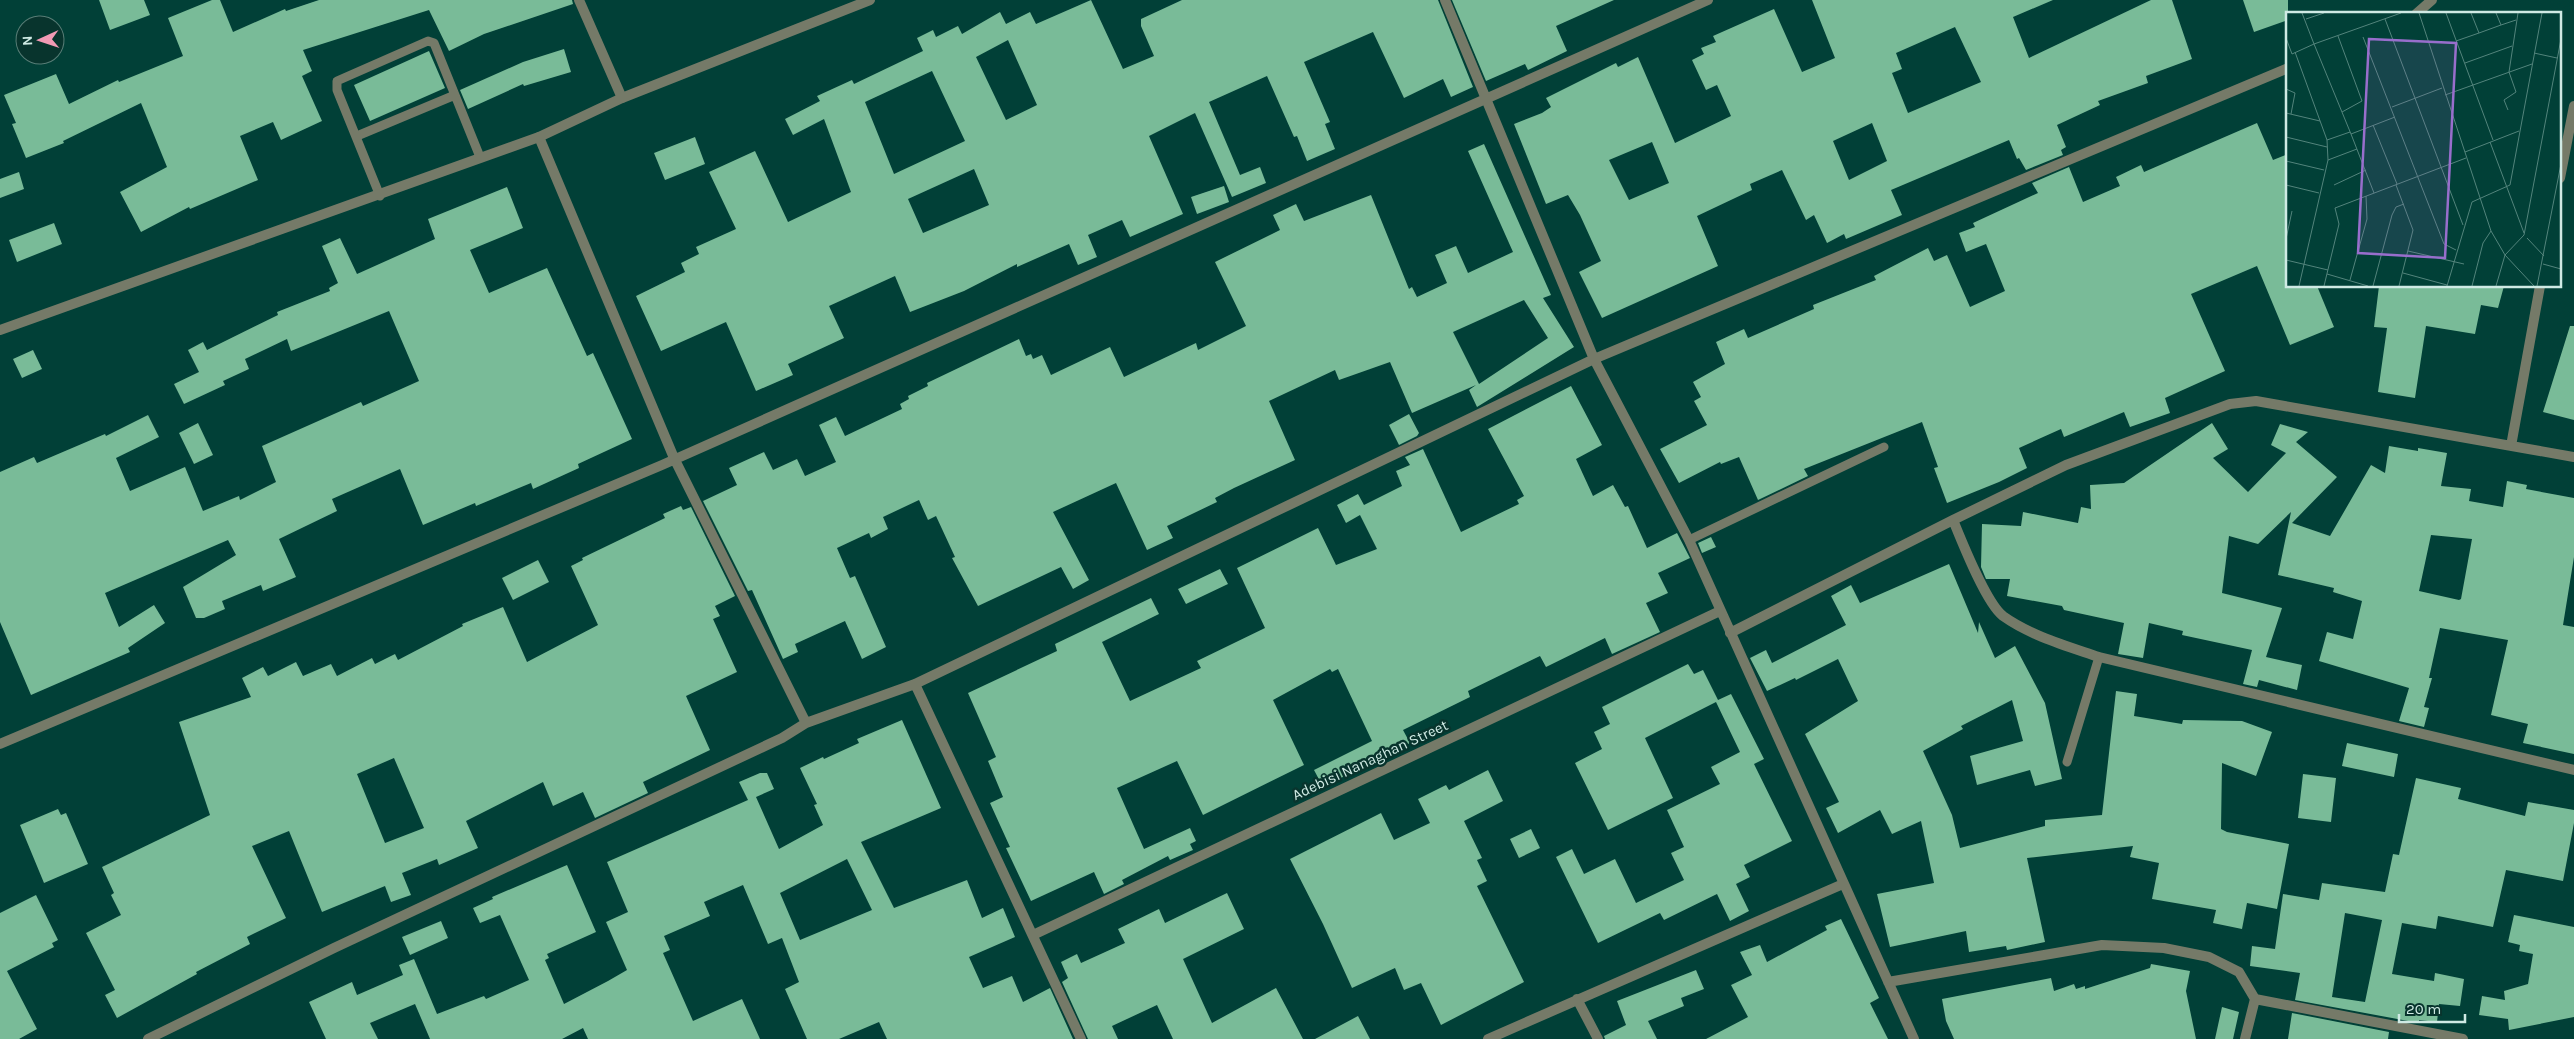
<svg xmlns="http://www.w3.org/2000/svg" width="2574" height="1039" viewBox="0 0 2574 1039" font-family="Karla,sans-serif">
<rect width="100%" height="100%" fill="#014037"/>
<path fill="#79bb98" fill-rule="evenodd" d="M 99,0 L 144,0 L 150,15 L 110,30 Z
M 212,0 L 220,0 L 233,32 L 285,9 L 286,11 L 319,0 L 572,0 L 573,4 L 484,34 L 449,51 L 429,10 L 303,50 L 312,71 L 302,76 L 322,121 L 281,140 L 273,122 L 240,136 L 258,180 L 190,209 L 189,207 L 141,232 L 120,192 L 167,167 L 141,103 L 63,141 L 64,143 L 26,158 L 12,124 L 16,123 L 4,95 L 56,74 L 69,104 L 118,80 L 119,82 L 183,56 L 168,18 Z
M 1091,0 L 1123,69 L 1154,56 L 1141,26 L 1141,19 L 1182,0 L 1438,0 L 1473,87 L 1451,97 L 1443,79 L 1404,98 L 1373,32 L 1304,62 L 1330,122 L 1325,124 L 1335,149 L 1307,161 L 1297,136 L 1294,137 L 1267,76 L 1209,102 L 1240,175 L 1260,167 L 1266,183 L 1232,197 L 1195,113 L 1149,136 L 1183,214 L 1130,237 L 1122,220 L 1088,235 L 1097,257 L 1078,265 L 1069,244 L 1017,267 L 1017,264 L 964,291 L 910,312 L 895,276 L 829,306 L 844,338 L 788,364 L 793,375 L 756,391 L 726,322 L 661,351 L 636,296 L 685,272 L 681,263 L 699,254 L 696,247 L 736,229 L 709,172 L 755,151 L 788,222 L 851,192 L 824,119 L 793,135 L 785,119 L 820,101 L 817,96 L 852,80 L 854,84 L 923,51 L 917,38 L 933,30 L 936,37 L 958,26 L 962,34 L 1000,12 L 1006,24 L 1030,12 L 1036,24 ZM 1008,40 L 1037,105 L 1006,120 L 976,57 ZM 932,71 L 965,141 L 894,174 L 865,102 ZM 974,169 L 989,205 L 923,233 L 908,199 Z
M 1452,0 L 1614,0 L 1556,26 L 1567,51 L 1528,70 L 1525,64 L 1486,81 Z
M 1812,0 L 2053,0 L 2013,17 L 2029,58 L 2151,0 L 2172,0 L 2192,59 L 2146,76 L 2148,83 L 2098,101 L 2100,105 L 2057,125 L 2066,147 L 2061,150 L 2063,155 L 2026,170 L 2019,158 L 2017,159 L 2009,140 L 1891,190 L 1902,215 L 1846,239 L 1844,234 L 1827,243 L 1814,215 L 1806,220 L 1782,170 L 1750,184 L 1752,190 L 1697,216 L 1718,266 L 1602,318 L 1579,272 L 1601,261 L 1580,215 L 1568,195 L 1546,204 L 1514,124 L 1542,113 L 1551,107 L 1546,98 L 1616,63 L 1618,67 L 1638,57 L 1675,143 L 1731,116 L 1717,85 L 1706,90 L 1692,60 L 1704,54 L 1701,48 L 1716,42 L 1713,36 L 1774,9 L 1802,72 L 1835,58 ZM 1955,27 L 1981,82 L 1908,113 L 1892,73 L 1902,69 L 1896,53 ZM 1872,123 L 1887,161 L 1849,180 L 1833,141 ZM 1652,142 L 1669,183 L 1629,200 L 1609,160 Z
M 2243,0 L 2288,0 L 2288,20 L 2254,32 Z
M 564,49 L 571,72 L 524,86 L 523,84 L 468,109 L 460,90 L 523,62 Z
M 429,51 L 445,88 L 370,121 L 354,85 Z
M 2257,123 L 2273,160 L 2288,154 L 2288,286 L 2317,286 L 2334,327 L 2290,345 L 2257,266 L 2191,294 L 2225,371 L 2165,398 L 2170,413 L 2130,427 L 2124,412 L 2064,437 L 2061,429 L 2019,448 L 2027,468 L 1999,482 L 1947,503 L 1934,468 L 1938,467 L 1922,422 L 1804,469 L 1808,476 L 1758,500 L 1739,457 L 1721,464 L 1720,462 L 1679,483 L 1660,449 L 1707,425 L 1694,401 L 1701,397 L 1693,382 L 1725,364 L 1716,342 L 1744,329 L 1748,338 L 1814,309 L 1813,305 L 1876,280 L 1874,276 L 1928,248 L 1934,261 L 1947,255 L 1970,307 L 2005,291 L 1986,244 L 1966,252 L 1959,233 L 1975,227 L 1973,223 L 2038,193 L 2032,183 L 2069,167 L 2083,202 L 2120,186 L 2116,177 L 2141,165 L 2144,172 Z
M 695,137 L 705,164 L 665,180 L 654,153 Z
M 1484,144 L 1551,295 L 1543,298 L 1574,347 L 1477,407 L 1469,390 L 1476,385 L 1412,413 L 1390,362 L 1339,380 L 1335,370 L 1269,401 L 1295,460 L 1234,488 L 1215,498 L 1217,502 L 1167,526 L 1173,538 L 1147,550 L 1116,483 L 1053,512 L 1089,580 L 1073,589 L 1061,567 L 978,606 L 952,558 L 955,557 L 936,516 L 928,520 L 919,500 L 883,517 L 888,529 L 871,538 L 869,533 L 837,548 L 850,578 L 855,576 L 886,647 L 862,659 L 845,621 L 795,644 L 798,652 L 783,659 L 752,590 L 748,591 L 703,501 L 737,485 L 729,468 L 764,452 L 773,470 L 797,459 L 805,476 L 836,462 L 819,425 L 836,417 L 845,436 L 902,409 L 900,404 L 909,399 L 908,396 L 928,386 L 927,383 L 1019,339 L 1026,356 L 1031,354 L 1033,359 L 1042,355 L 1051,375 L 1110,347 L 1124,377 L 1196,343 L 1198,350 L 1246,326 L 1215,262 L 1280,230 L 1273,215 L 1296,204 L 1304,221 L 1371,195 L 1409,289 L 1412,287 L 1417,297 L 1447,283 L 1435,255 L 1456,246 L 1468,273 L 1513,252 L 1468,151 ZM 1524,300 L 1548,338 L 1479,384 L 1453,332 Z
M 19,172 L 24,189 L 0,198 L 0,179 Z
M 1224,186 L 1229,202 L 1197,214 L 1191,197 Z
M 507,187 L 523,228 L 470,250 L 489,293 L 547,268 L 587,356 L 593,353 L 632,439 L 578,464 L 579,468 L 533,489 L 531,483 L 476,506 L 475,503 L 423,525 L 400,469 L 332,499 L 337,511 L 279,539 L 296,577 L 263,591 L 261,585 L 222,601 L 225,609 L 204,618 L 196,618 L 183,587 L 236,555 L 228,540 L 105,593 L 119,627 L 154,605 L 165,623 L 128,648 L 130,652 L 31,695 L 0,622 L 0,472 L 34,457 L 37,463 L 105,434 L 106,436 L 148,415 L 159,437 L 116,458 L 130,491 L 185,467 L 203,511 L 239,496 L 240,500 L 276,482 L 262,446 L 361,402 L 363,406 L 419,381 L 389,311 L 291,351 L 287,339 L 245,359 L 249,369 L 223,381 L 225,385 L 184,404 L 174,384 L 199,372 L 188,350 L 203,342 L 207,350 L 278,315 L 277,312 L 330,291 L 329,288 L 338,283 L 322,246 L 340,238 L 357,274 L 435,239 L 428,219 Z
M 54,223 L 62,244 L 17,262 L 9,240 Z
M 2379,286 L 2504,286 L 2498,308 L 2481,305 L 2475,334 L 2426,326 L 2415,398 L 2378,392 L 2387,328 L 2374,327 Z
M 2570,326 L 2574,326 L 2574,420 L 2543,412 Z
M 33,350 L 42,369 L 22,378 L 13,359 Z
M 1571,386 L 1602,445 L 1576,459 L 1593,496 L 1613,485 L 1625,507 L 1628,506 L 1647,548 L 1677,533 L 1690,558 L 1658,573 L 1668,593 L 1646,603 L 1660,632 L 1612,654 L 1605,638 L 1546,667 L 1540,656 L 1468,691 L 1470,697 L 1403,730 L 1410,743 L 1323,787 L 1314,770 L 1372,741 L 1338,669 L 1332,672 L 1330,669 L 1273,700 L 1304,765 L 1203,815 L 1177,761 L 1117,788 L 1144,849 L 1190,828 L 1196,841 L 1190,844 L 1193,850 L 1170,860 L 1168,856 L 1122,880 L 1124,884 L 1104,894 L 1094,872 L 1031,901 L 1006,848 L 1010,847 L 990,803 L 1003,797 L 988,761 L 996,757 L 968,693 L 1057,651 L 1055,644 L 1151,598 L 1159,614 L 1102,642 L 1130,701 L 1201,668 L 1197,661 L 1265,628 L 1237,568 L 1318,528 L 1336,565 L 1377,549 L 1360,515 L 1346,523 L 1337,505 L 1358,494 L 1364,505 L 1402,486 L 1396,471 L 1410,465 L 1405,457 L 1423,449 L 1461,532 L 1519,504 L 1517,500 L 1524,496 L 1488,429 Z
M 1409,414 L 1419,433 L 1417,436 L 1399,445 L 1389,425 Z
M 198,423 L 213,455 L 194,464 L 179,433 Z
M 2212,423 L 2228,449 L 2213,458 L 2248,492 L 2286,453 L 2271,445 L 2280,424 L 2308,432 L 2296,442 L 2337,477 L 2292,523 L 2330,536 L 2371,465 L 2385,473 L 2389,446 L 2418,451 L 2418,448 L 2447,453 L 2441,486 L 2471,489 L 2469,501 L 2503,507 L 2507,481 L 2527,485 L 2526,489 L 2574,498 L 2574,557 L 2563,625 L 2574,627 L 2574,754 L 2523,743 L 2528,724 L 2491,715 L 2508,640 L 2440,628 L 2429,678 L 2432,678 L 2424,707 L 2429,708 L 2424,727 L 2399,721 L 2409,688 L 2319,661 L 2327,632 L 2353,639 L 2362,601 L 2333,592 L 2334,588 L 2278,575 L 2291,512 L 2258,544 L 2229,536 L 2222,593 L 2282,608 L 2266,657 L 2302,665 L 2297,690 L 2259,680 L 2257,687 L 2243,684 L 2252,650 L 2182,635 L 2183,631 L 2149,623 L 2143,658 L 2118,654 L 2124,623 L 2064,610 L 2062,606 L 2007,596 L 2010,579 L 1986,579 L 1981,567 L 1982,524 L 2021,526 L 2023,512 L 2078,523 L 2081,507 L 2091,509 L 2090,485 L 2124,483 ZM 2431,535 L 2472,539 L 2461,599 L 2459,600 L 2419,591 Z
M 681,506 L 683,510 L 691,507 L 735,596 L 715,606 L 720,616 L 713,619 L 737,672 L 686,696 L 710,750 L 643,782 L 648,793 L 595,818 L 583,792 L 553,806 L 543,782 L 466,821 L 478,848 L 439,865 L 437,859 L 402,873 L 411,895 L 391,902 L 385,886 L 322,912 L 289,831 L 252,846 L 286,918 L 247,937 L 250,944 L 196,972 L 197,974 L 117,1018 L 105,995 L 115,990 L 86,933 L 121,915 L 111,895 L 114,893 L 102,867 L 210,815 L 179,722 L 251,697 L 242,678 L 263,667 L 268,676 L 296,662 L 303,676 L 331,664 L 337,676 L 372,658 L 375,664 L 395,654 L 398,660 L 463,626 L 462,624 L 503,607 L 527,662 L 598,625 L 571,566 L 583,560 L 582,558 L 665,518 L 663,514 ZM 394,758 L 424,828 L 385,843 L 357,774 Z
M 1711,537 L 1716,547 L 1702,553 L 1698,543 Z
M 538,560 L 549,582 L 513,600 L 502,578 Z
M 1949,564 L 1978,633 L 1979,622 L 1995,658 L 2015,646 L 2045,703 L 2062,779 L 2035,786 L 2030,770 L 1977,785 L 1970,756 L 2023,741 L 2012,700 L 1961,726 L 1963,729 L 1923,751 L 1952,815 L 1960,848 L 2045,826 L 2045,820 L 2102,815 L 2116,691 L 2137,694 L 2134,716 L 2182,724 L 2183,720 L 2242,721 L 2272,732 L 2256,776 L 2222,763 L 2221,829 L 2227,832 L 2289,844 L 2277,909 L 2247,903 L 2242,929 L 2213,923 L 2216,910 L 2152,899 L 2159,863 L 2130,857 L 2133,846 L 2027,858 L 2045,942 L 2007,950 L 2006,946 L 1969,952 L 1966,931 L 1890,947 L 1877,894 L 1934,883 L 1921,821 L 1892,834 L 1880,810 L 1838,833 L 1826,808 L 1839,802 L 1805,734 L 1858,701 L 1838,659 L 1796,680 L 1795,678 L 1767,691 L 1750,658 L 1766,650 L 1772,663 L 1846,625 L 1831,596 L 1851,585 L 1860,603 Z
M 1220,569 L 1228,584 L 1186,604 L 1178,589 Z
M 1688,664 L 1694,674 L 1703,670 L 1718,700 L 1731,694 L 1764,759 L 1754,764 L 1792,841 L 1744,865 L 1750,877 L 1736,884 L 1749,911 L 1730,921 L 1717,894 L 1664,920 L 1660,913 L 1598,943 L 1556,857 L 1572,849 L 1584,874 L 1615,859 L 1636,903 L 1684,880 L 1671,853 L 1684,847 L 1667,810 L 1720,784 L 1711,767 L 1740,752 L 1716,702 L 1645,738 L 1673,798 L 1608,830 L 1575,763 L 1602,749 L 1594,732 L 1610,724 L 1602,707 Z
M 902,720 L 941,808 L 861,842 L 894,908 L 967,880 L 982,918 L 1003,908 L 1015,937 L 969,957 L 983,988 L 1012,976 L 1023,1002 L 1050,988 L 1073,1039 L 887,1039 L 879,1022 L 839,1039 L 807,1039 L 785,989 L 799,982 L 782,938 L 768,944 L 743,885 L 704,902 L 710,916 L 664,936 L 670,950 L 663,953 L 693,1021 L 742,999 L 760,1039 L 588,1039 L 583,1028 L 562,1039 L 430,1039 L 415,1004 L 370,1023 L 378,1039 L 326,1039 L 309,1002 L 352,982 L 357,995 L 403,975 L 399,965 L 414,959 L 437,1014 L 484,996 L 486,999 L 529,980 L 500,915 L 480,923 L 473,908 L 493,899 L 492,897 L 567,865 L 596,932 L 547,954 L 549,958 L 545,960 L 564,1004 L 608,981 L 627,970 L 606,922 L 628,912 L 607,862 L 748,800 L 739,782 L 760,773 L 767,773 L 774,789 L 756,797 L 779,849 L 823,825 L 814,805 L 817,804 L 800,768 L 823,757 L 824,759 L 859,743 L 857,739 ZM 847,859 L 872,910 L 800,940 L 780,893 Z
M 2347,743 L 2398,754 L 2394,777 L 2342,766 Z
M 1488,770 L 1503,801 L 1464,821 L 1482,858 L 1477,860 L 1487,881 L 1477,886 L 1524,982 L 1441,1025 L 1421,983 L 1404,990 L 1395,968 L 1352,988 L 1323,924 L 1290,859 L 1381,813 L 1394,840 L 1430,823 L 1418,799 L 1446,785 L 1449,790 Z
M 2303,774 L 2336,778 L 2331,822 L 2298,818 Z
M 2416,778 L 2461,788 L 2458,799 L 2525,816 L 2528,802 L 2574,810 L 2574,823 L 2563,881 L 2506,870 L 2493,927 L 2438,916 L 2436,929 L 2402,923 L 2392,974 L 2434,981 L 2435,973 L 2464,979 L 2460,1006 L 2439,1004 L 2437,1022 L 2419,1020 L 2419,1023 L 2295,1000 L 2300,973 L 2250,966 L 2252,946 L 2275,949 L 2283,894 L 2319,900 L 2322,883 L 2385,892 L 2393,854 L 2399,855 ZM 2345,913 L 2382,920 L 2365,1002 L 2332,997 Z
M 58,809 L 61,815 L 66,813 L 88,864 L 44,883 L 20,825 Z
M 1531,829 L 1540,848 L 1519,858 L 1510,839 Z
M 1227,893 L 1244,929 L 1183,959 L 1212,1023 L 1276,988 L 1303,1039 L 1173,1039 L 1157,1005 L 1112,1026 L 1118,1039 L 1088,1039 L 1062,982 L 1068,978 L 1061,962 L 1077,954 L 1081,963 L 1125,943 L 1118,929 L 1159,909 L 1165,923 Z
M 36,895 L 58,940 L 52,943 L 54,947 L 7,971 L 37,1029 L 19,1039 L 0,1039 L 0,913 Z
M 2514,915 L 2574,927 L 2574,1017 L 2509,1030 L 2508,1019 L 2479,1015 L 2482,996 L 2505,1000 L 2504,991 L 2528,984 L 2533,954 L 2519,951 L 2520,945 L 2508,942 Z
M 1841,919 L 1879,998 L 1870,1003 L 1888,1039 L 1706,1039 L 1748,1017 L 1731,985 L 1752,975 L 1740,952 L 1760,945 L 1767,962 L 1827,930 L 1825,926 Z
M 441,921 L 448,938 L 410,955 L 402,937 Z
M 2151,964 L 2190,971 L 2186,991 L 2196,1039 L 1954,1039 L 1946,1021 L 1942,999 L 2051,978 L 2054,991 L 2074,984 L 2076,989 L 2085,986 L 2085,989 L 2150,968 Z
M 1696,970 L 1704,989 L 1681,998 L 1684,1006 L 1648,1021 L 1657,1039 L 1605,1039 L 1604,1036 L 1626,1025 L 1617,1001 Z
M 2222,1007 L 2239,1012 L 2233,1039 L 2215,1039 Z
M 2292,1013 L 2389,1032 L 2388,1039 L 2288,1039 Z
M 1358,1016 L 1370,1039 L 1315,1039 Z"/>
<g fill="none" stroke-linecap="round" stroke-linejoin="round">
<path stroke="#757a68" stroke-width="9" d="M 357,136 L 455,95
M 380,196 L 337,90 L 337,81 L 428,41 L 434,43 L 480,157
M 1689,540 L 1884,447
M 2067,762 L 2099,657"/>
<path stroke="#757a68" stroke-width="10" d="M 579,0 L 622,98
M 1445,0 L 1594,359 L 1689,540 L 1914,1039
M 2416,14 L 2432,0
M 539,137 L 674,458 L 806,723
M 2560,178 L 2574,106
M 2511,446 L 2540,286
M 1953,520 C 1962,542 1986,603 2003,616 C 2031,636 2067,646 2099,657 L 2574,770
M 1730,633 L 1953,520 L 2066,465 L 2230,404 L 2256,401 L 2574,457
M 915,684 L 1081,1039
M 0,744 L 662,465 L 1708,0
M 1033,935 L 1720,611
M 1888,982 L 2102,945 L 2164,948 L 2209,957 L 2239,972 L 2255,999 L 2245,1039
M 1577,999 L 1598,1039
M 2255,999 L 2463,1039
M 148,1039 L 334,948 L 782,738 L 806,723 L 915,684 L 1594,359 L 2288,68
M 1488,1039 L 1843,884"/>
<path stroke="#757a68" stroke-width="10" d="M 0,330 L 539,137 L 622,98 L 870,0"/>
</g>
<g text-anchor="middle" stroke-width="5" stroke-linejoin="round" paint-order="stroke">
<g font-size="15" fill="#cfeae4" stroke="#08342d">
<text transform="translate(1370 760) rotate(-25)" y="5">Adebisi Nanaghan Street</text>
</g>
</g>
<g transform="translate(2286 12)">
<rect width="275" height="275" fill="#014037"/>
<path fill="none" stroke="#53847c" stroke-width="1" d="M 133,1 L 205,219 L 219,243 L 248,274M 160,1 L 207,128M 210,1 L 215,13 L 230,8M 20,7 L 38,1M 99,7 L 177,213M 193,21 L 215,13M 52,24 L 76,89 L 56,100M 77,25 L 158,232 L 170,238M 0,26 L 6,42 L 28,32 L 16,1M 170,29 L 193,21 L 185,1M 9,40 L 41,128 L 42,148 L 13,274M 248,41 L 271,46M 179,51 L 226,34M 0,77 L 9,81 L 5,102M 159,83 L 246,52M 106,95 L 156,76M 222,98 L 218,88 L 230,80 L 223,60 L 232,1M 0,101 L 34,109M 109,105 L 65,122 L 28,32 L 115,1M 87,113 L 111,172M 65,122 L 88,181M 0,125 L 41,135M 41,128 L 64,120M 204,130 L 238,221M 179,140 L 233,119M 42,148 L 71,137M 0,149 L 38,158M 0,173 L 33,181M 48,173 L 80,158M 110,173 L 127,218 L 113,274M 241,226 L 258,244M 0,227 L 6,199M 122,239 L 178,252M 0,248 L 42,258M 257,252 L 275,257M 117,261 L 161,273M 41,262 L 82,274M 64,268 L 81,207 L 80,184M 38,274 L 53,212 L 49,196 L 180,146M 87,274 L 106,203 L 110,195 L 118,192M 161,274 L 186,190 L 224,173 L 256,1M 186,274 L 197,231 L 205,219M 210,274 L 219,243 L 238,223 L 275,27M 251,274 L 275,152"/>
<path fill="#986ecc" fill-opacity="0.15" stroke="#986ecc" stroke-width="2.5" d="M 83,27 L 170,31 L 159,246 L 72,241 Z"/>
<rect width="275" height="275" fill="none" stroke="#cfeae4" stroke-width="2.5"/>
</g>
<g transform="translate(40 40) rotate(267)"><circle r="24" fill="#08342d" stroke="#587d76"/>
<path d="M0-4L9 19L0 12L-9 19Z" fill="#f19ab4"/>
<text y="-8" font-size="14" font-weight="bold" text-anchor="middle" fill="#cfeae4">N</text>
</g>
<path d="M2399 1014v8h66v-8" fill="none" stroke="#cfeae4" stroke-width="2.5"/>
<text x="2406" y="1014" font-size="15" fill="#cfeae4" stroke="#08342d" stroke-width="4" paint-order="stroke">20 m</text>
</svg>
